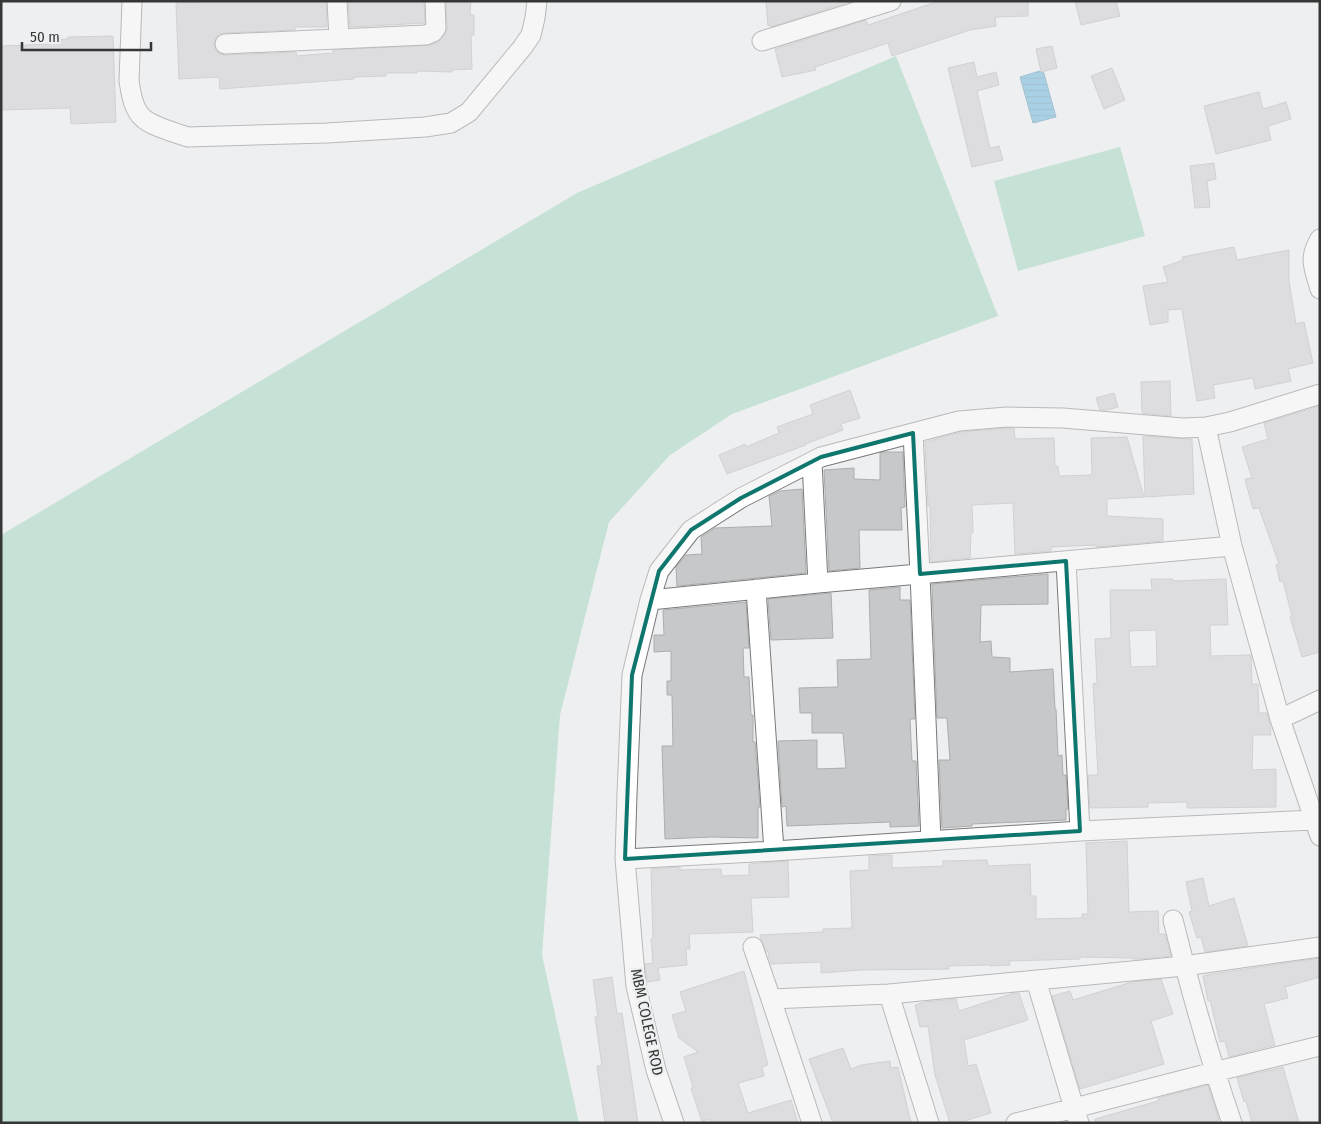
<svg xmlns="http://www.w3.org/2000/svg" width="1321" height="1124" viewBox="0 0 1321 1124" font-family="'Fira Sans Condensed',sans-serif">
<defs>
<pattern id="water-rules" width="6" height="5" patternUnits="userSpaceOnUse" patternTransform="scale(1.25)"><rect width="6" height="5" fill="#55add8"/><path d="M0 2.5h6" fill="none" stroke="#478eb0"/></pattern>
</defs>
<rect width="100%" height="100%" fill="#eeeff0"/>
<path fill="#95d1b3" d="M 896,56 L 998,316 L 732,414 L 670,455 L 609,522 L 560,715 L 542,955 L 579,1123 L 1,1123 L 1,535 L 577,193 Z
M 1120,147 L 1145,236 L 1018,271 L 994,181 Z"/>
<path fill="url(#water-rules)" stroke="#4b89a7" d="M 1043,70 L 1056,117 L 1033,123 L 1020,77 Z"/>
<path fill="#c7c8c9" stroke="#acadae" fill-rule="evenodd" d="M 218,1 L 326,1 L 327,27 L 295,27 L 295,30 L 224,33 L 219,35 L 215,39 L 214,44 L 216,50 L 220,54 L 225,55 L 296,52 L 297,56 L 333,53 L 333,50 L 430,45 L 438,42 L 445,34 L 447,28 L 446,1 L 471,1 L 470,15 L 474,15 L 474,35 L 471,35 L 472,69 L 452,70 L 452,72 L 417,71 L 417,73 L 386,73 L 386,76 L 354,77 L 354,79 L 220,89 L 219,77 L 179,79 L 176,3 Z
M 348,1 L 424,1 L 425,23 L 350,27 Z
M 766,1 L 852,1 L 771,27 L 770,25 L 768,26 Z
M 939,1 L 1028,1 L 1028,16 L 995,17 L 996,26 L 970,30 L 892,56 L 888,43 L 815,67 L 816,70 L 782,77 L 775,49 L 866,20 L 868,25 Z
M 1075,1 L 1116,1 L 1120,16 L 1081,25 Z
M 113,36 L 116,122 L 71,124 L 70,108 L 1,110 L 1,46 L 50,44 L 50,40 L 68,39 L 68,37 Z
M 1052,46 L 1057,68 L 1041,72 L 1036,49 Z
M 974,62 L 977,77 L 996,72 L 999,85 L 977,91 L 990,148 L 999,146 L 1003,160 L 972,167 L 948,68 Z
M 1112,68 L 1125,100 L 1104,109 L 1091,76 Z
M 1259,92 L 1263,109 L 1286,102 L 1291,119 L 1268,126 L 1271,140 L 1216,154 L 1204,106 Z
M 1214,163 L 1216,179 L 1207,181 L 1210,207 L 1195,208 L 1190,166 Z
M 1234,247 L 1237,260 L 1289,250 L 1289,281 L 1296,324 L 1304,322 L 1313,363 L 1288,369 L 1291,381 L 1255,389 L 1253,378 L 1213,385 L 1215,398 L 1197,401 L 1182,309 L 1168,310 L 1168,322 L 1150,325 L 1143,286 L 1168,282 L 1163,267 L 1183,260 L 1182,257 Z
M 1170,381 L 1171,416 L 1142,413 L 1141,382 Z
M 850,390 L 860,418 L 841,424 L 843,430 L 805,444 L 806,445 L 727,474 L 719,455 L 745,444 L 746,447 L 779,433 L 777,427 L 813,414 L 810,405 Z
M 1114,393 L 1118,407 L 1107,410 L 1100,410 L 1096,398 Z
M 1320,406 L 1320,652 L 1302,657 L 1290,617 L 1292,616 L 1283,581 L 1280,582 L 1276,565 L 1279,564 L 1259,508 L 1253,509 L 1245,479 L 1252,478 L 1242,447 L 1268,439 L 1264,423 Z
M 1007,428 L 1014,428 L 1015,439 L 1054,438 L 1055,466 L 1058,466 L 1059,476 L 1092,475 L 1091,438 L 1127,437 L 1144,497 L 1107,499 L 1107,516 L 1163,519 L 1163,541 L 1096,547 L 1096,545 L 1051,547 L 1051,551 L 1015,554 L 1013,503 L 972,505 L 973,533 L 971,533 L 970,558 L 931,562 L 930,506 L 928,506 L 925,442 L 961,432 Z
M 1143,436 L 1192,439 L 1194,494 L 1145,497 Z
M 884,452 L 903,452 L 905,507 L 901,508 L 902,530 L 859,530 L 860,568 L 829,571 L 824,470 L 854,468 L 854,479 L 880,480 L 880,453 Z
M 802,489 L 806,573 L 677,586 L 676,567 L 686,555 L 702,554 L 701,537 L 715,528 L 772,526 L 769,496 L 780,491 Z
M 1048,574 L 1048,604 L 981,605 L 980,642 L 991,641 L 992,657 L 1010,658 L 1010,672 L 1053,669 L 1055,709 L 1056,709 L 1058,756 L 1062,755 L 1063,775 L 1066,775 L 1068,809 L 1066,809 L 1066,820 L 972,824 L 972,826 L 942,828 L 939,760 L 950,760 L 947,718 L 937,718 L 932,584 Z
M 1151,579 L 1173,579 L 1173,581 L 1226,579 L 1228,625 L 1210,625 L 1211,656 L 1251,655 L 1252,684 L 1258,684 L 1259,713 L 1267,713 L 1270,725 L 1271,735 L 1253,735 L 1252,770 L 1276,769 L 1276,807 L 1187,808 L 1187,802 L 1148,803 L 1148,807 L 1090,808 L 1088,775 L 1098,775 L 1093,684 L 1097,683 L 1095,639 L 1111,638 L 1110,590 L 1152,590 ZM 1156,630 L 1157,666 L 1131,667 L 1129,631 Z
M 900,587 L 900,600 L 910,600 L 915,719 L 910,719 L 912,761 L 916,761 L 919,826 L 890,827 L 890,822 L 787,826 L 786,806 L 782,807 L 778,741 L 817,740 L 817,769 L 846,768 L 843,733 L 812,733 L 812,713 L 800,713 L 799,688 L 838,687 L 837,660 L 871,659 L 869,590 Z
M 831,593 L 833,638 L 771,640 L 768,599 Z
M 746,602 L 749,648 L 743,648 L 744,677 L 749,677 L 751,715 L 753,715 L 753,742 L 755,742 L 760,807 L 758,807 L 758,838 L 712,837 L 665,839 L 662,746 L 673,746 L 672,695 L 667,695 L 667,681 L 671,681 L 671,651 L 654,652 L 654,635 L 664,635 L 663,610 Z
M 1127,841 L 1129,912 L 1158,911 L 1159,934 L 1165,934 L 1171,956 L 1138,959 L 1132,959 L 1132,958 L 1080,957 L 1080,959 L 1009,961 L 1010,965 L 990,966 L 990,965 L 949,966 L 949,969 L 862,970 L 821,973 L 821,962 L 771,964 L 769,958 L 768,951 L 766,952 L 761,939 L 760,935 L 823,932 L 823,929 L 852,928 L 850,871 L 869,870 L 869,856 L 892,855 L 892,868 L 943,866 L 943,861 L 987,860 L 988,866 L 1030,864 L 1031,896 L 1036,896 L 1036,919 L 1082,918 L 1082,914 L 1088,914 L 1086,843 Z
M 788,861 L 789,897 L 751,898 L 753,932 L 689,934 L 690,949 L 686,949 L 687,965 L 658,968 L 660,980 L 647,982 L 645,964 L 653,963 L 651,939 L 653,938 L 651,869 L 680,867 L 680,870 L 721,869 L 722,876 L 749,875 L 749,864 Z
M 1203,878 L 1209,906 L 1234,898 L 1248,946 L 1205,952 L 1201,937 L 1197,938 L 1189,912 L 1192,911 L 1186,882 Z
M 1320,958 L 1320,977 L 1285,987 L 1288,998 L 1264,1004 L 1275,1045 L 1229,1057 L 1225,1041 L 1220,1042 L 1210,1000 L 1208,1001 L 1203,976 L 1212,974 Z
M 744,971 L 768,1065 L 762,1067 L 764,1076 L 738,1083 L 748,1113 L 791,1100 L 798,1123 L 711,1123 L 710,1119 L 702,1122 L 691,1088 L 693,1087 L 684,1057 L 698,1052 L 679,1038 L 672,1015 L 686,1011 L 680,992 Z
M 612,977 L 617,1014 L 622,1013 L 638,1123 L 605,1123 L 597,1066 L 602,1066 L 595,1017 L 598,1017 L 593,980 Z
M 1161,979 L 1173,1014 L 1151,1021 L 1164,1064 L 1080,1089 L 1052,996 L 1070,991 L 1073,1000 L 1132,982 Z
M 1014,993 L 1019,993 L 1028,1020 L 964,1040 L 968,1066 L 976,1064 L 991,1113 L 958,1123 L 950,1123 L 935,1075 L 928,1026 L 920,1027 L 915,1005 L 925,1002 L 956,999 L 959,1011 Z
M 843,1048 L 851,1069 L 861,1065 L 890,1061 L 891,1068 L 898,1067 L 911,1123 L 833,1123 L 809,1059 Z
M 1283,1067 L 1299,1123 L 1252,1123 L 1246,1101 L 1244,1102 L 1237,1078 Z
M 1208,1085 L 1219,1120 L 1207,1123 L 1095,1123 L 1095,1119 L 1158,1101 L 1158,1098 Z"/>
<g fill="none" stroke-linecap="round" stroke-linejoin="round">
<g stroke="#78797a" stroke-width="21">
<path id="street" d="M 132,1 L 129,81 C 131,93 133,109 143,118 C 151,126 176,133 188,137 L 327,133 L 425,127 L 451,123 L 469,112 L 522,48 L 531,35 L 535,18 L 537,1
M 337,1 L 339,38
M 762,41 L 891,1
M 225,44 L 426,35 L 433,32 L 436,28 L 435,1
M 1320,239 C 1308,259 1314,268 1320,289
M 1206,427 L 1232,546 L 1280,719 L 1320,836
M 913,433 L 920,574 L 931,841
M 812,462 L 818,583
M 1066,561 L 1080,831
M 756,589 L 774,851
M 650,600 L 818,583 L 1232,546
M 1280,719 L 1320,700
M 625,859 L 774,851 L 1080,831 L 1315,820
M 1173,920 C 1190,988 1209,1056 1232,1123
M 753,947 L 771,999
M 1036,980 L 1074,1108 L 1079,1123
M 889,994 L 929,1123
M 674,1123 L 656,1070 L 636,986 L 625,859 L 627,794 L 632,675 L 650,600 L 659,571 L 691,530 L 741,498 L 821,457 L 959,421 L 1007,417 L 1063,418 L 1183,428 L 1206,427 L 1230,422 L 1320,394
M 812,1123 L 771,999 L 889,994 L 1184,966 L 1320,947
M 1016,1123 L 1214,1072 L 1320,1046"/>
</g>
<use href="#street" stroke="#fff" stroke-width="19"/>
</g>
<path d="M0 0H1321V1124H0ZM 913,433 L 920,574 L 1066,561 L 1080,831 L 625,859 L 632,675 L 659,571 L 691,530 L 741,498 L 821,457 Z" fill="#eeeff0" fill-opacity=".55" fill-rule="evenodd"/>
<path fill="none" stroke="#0f766e" stroke-width="4" stroke-linejoin="round" d="M 913,433 L 920,574 L 1066,561 L 1080,831 L 625,859 L 632,675 L 659,571 L 691,530 L 741,498 L 821,457 Z"/>
<g text-anchor="middle" stroke-width="4.5" stroke-linejoin="round" paint-order="stroke">
<g font-size="15" fill="#353636" stroke="#eeeff0">
<text transform="translate(647 1022) rotate(78)" y="5">MBM COLEGE ROD</text>
</g>
</g>
<rect width="1321" height="1124" fill="none" stroke="#353636" stroke-width="5"/>
<path d="M22 42v8h129v-8" fill="none" stroke="#353636" stroke-width="2.5"/>
<text x="30" y="42" font-size="15" fill="#353636" stroke="#eeeff0" stroke-width="4" paint-order="stroke">50 m</text>
</svg>
